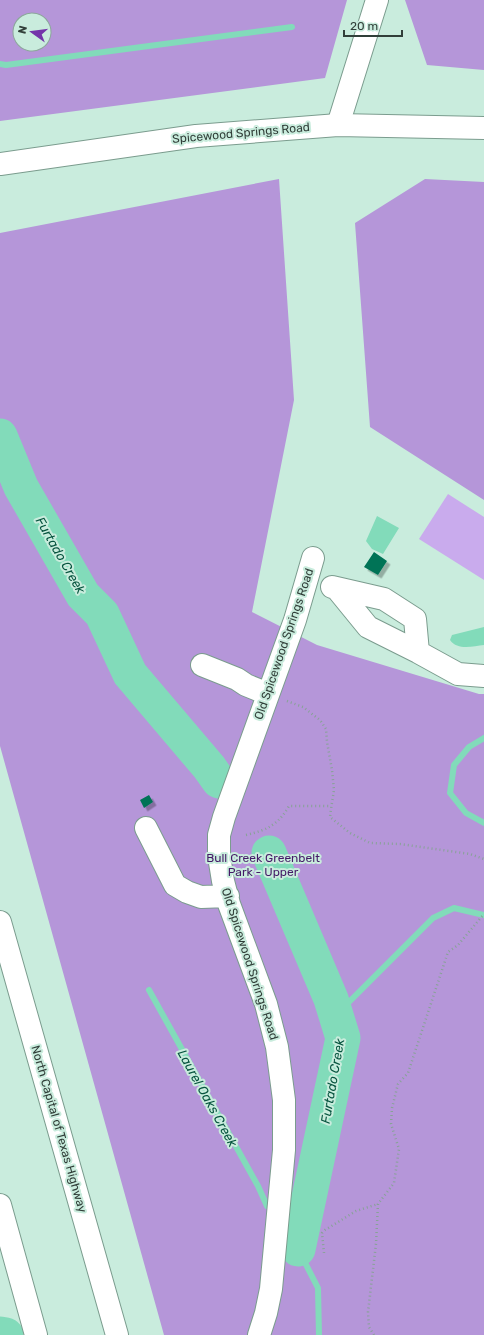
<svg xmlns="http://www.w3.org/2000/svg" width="484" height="1335" viewBox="0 0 484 1335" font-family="Rubik,sans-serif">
<defs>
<filter id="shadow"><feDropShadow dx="3.5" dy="3.5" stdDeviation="0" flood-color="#0004"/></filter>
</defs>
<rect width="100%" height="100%" fill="#c9ecdd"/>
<path fill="#c9abed" d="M 448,494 L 484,517 L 484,580 L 419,539 Z"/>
<path fill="#b596d9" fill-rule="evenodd" d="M 0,0 L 347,0 L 325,78 L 0,121 ZM 20,20 L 44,20 L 44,44 L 20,44 Z
M 405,0 L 484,0 L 484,70 L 427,65 Z
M 279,179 L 294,400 L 252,612 L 317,645 L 479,694 L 484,694 L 484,1335 L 164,1335 L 0,746 L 0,233 Z
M 425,179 L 484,182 L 484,500 L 370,427 L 355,223 Z"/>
<path fill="#82dbba" d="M 377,516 L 399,528 L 383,554 L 372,549 L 366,541 Z
M 484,627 L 484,645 C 473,646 458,651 450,640 L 452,635 Z"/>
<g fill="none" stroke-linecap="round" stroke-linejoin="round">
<path stroke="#82dbba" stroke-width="6" d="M 0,64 L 6,65 L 292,27
M 484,738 L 469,747 L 454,765 L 450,793 L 466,813 L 484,823
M 149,990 L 258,1186 L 267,1206
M 336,1015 L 433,918 L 454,908 L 484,915
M 298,1249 L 318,1288 L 319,1335"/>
<path stroke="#82dbba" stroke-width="35" d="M 0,436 L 21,487 L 83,595 L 102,614 L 130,674 L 209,767 L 219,781
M 269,853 L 331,999 L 343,1038 L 298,1249
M 0,1334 L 6,1335"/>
</g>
<path fill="#027357" filter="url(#shadow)" d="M 374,552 L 387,561 L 378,575 L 364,567 Z
M 149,795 L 153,802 L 144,808 L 140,800 Z"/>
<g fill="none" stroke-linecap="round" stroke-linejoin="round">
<g stroke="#7b9c8e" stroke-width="24">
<path id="minor" d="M 338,125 L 377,0
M 332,587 L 384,599 L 415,619 L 418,652
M 337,589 L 368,627 L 418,652 L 458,674 L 484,676
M 202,665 L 237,679 L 246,685 L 268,694
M 146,828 L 175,885 L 187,892 L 201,897 L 228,896
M 259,1335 L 266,1313 L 271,1289 L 284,1150 L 284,1100 L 277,1047 L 266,1004 L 229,904 L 223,881 L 219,856 L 219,835 L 224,817 L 295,620 L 313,558"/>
</g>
<g stroke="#7b9c8e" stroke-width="24">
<path id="major" d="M 0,164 L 196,136 L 338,125 L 484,128"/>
</g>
<g stroke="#7b9c8e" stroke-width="24">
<path id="highway" d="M 0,922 L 117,1335
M 0,1205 L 36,1335"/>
</g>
<path stroke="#88a297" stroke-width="2.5" stroke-dasharray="1 3" stroke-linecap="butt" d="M 287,701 L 303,707 L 320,720 L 326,729 L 327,742 L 332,770 L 334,790 L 331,809 L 330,817 L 350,833 L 370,843 L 400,844 L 470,854 L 484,859
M 246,835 C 267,830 278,825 289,806 L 331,806
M 324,1253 L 322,1233 L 325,1230 L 356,1211 L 378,1204
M 374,1335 L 369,1327 L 368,1312 L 376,1244 L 378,1204 L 394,1183 L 399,1149 L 391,1124 L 392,1108 L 398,1084 L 408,1073 L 448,952 L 458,945 L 484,914"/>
<use href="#minor" stroke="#fff" stroke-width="22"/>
<use href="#major" stroke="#fff" stroke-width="22"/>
<use href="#highway" stroke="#fff" stroke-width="22"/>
</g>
<g text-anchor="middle" stroke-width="4" stroke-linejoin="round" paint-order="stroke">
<g font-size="12" fill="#313f39" stroke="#c9ecdd">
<text transform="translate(241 133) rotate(-5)" y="4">Spicewood Springs Road</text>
<text transform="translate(284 644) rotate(-71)" y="4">Old Spicewood Springs Road</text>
<text transform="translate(250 964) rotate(72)" y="4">Old Spicewood Springs Road</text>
<text transform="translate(59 1129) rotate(74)" y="4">North Capital of Texas Highway</text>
</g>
<g font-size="12" fill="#441967" stroke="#c9ecdd">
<text x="263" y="862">Bull Creek Greenbelt<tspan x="263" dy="14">Park - Upper</tspan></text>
</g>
<g font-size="13" font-style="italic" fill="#07543f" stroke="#c9ecdd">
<text transform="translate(61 555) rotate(60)" y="5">Furtado Creek</text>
<text transform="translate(332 1081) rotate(-80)" y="5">Furtado Creek</text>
<text transform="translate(208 1098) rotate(61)" y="5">Laurel Oaks Creek</text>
</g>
</g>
<g transform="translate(32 32) rotate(284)"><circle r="19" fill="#c9ecdd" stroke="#8ca79b"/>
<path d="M0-3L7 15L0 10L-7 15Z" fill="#7435aa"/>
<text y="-6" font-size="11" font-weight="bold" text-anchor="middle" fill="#313f39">N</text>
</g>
<path d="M344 30v6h58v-6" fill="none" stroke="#313f39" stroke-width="2"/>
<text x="350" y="30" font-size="12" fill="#313f39" stroke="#c9ecdd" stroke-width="3" paint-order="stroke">20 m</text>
</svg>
